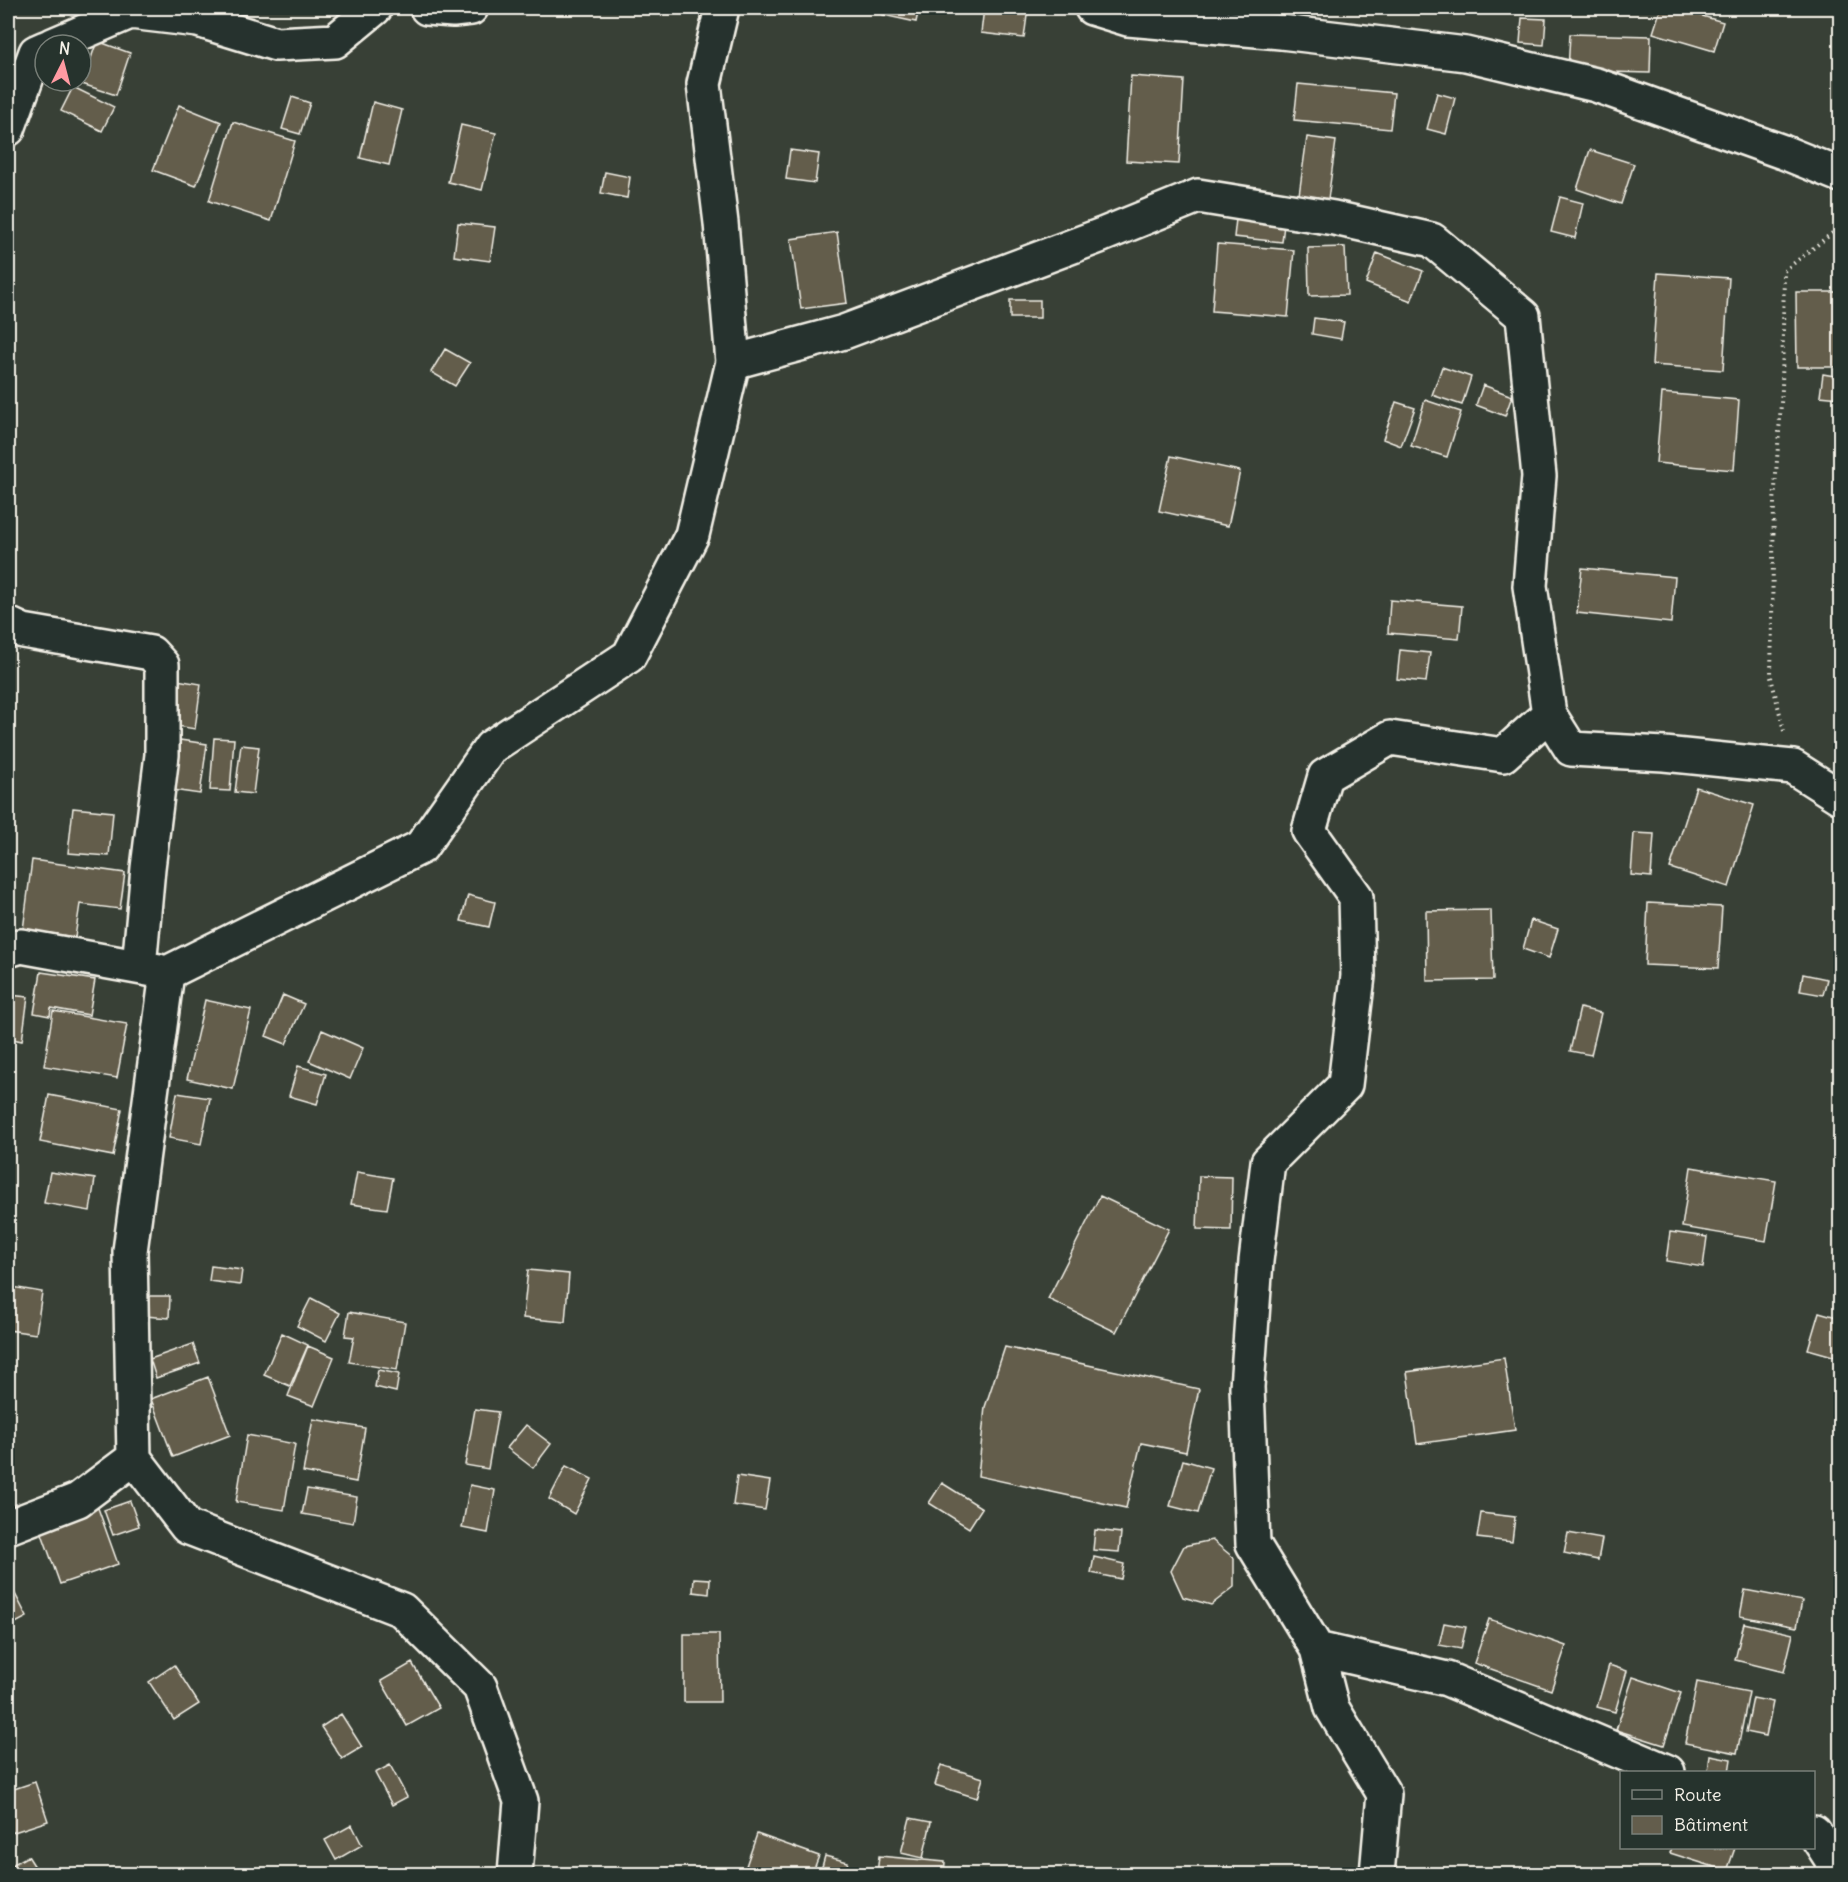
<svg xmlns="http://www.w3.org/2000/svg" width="1848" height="1882" viewBox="0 0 1848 1882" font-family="Delius,sans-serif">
<rect width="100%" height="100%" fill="#384036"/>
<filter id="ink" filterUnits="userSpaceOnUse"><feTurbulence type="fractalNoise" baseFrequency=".0167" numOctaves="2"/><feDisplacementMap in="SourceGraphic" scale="12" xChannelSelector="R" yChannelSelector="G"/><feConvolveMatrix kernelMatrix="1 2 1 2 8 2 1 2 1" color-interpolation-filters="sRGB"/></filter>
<g filter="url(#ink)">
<path fill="#635d4c" stroke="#f4f1e8" stroke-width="1.5" d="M 885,8 L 919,8 L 916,22 L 883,15 Z
M 984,8 L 1028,8 L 1024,38 L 981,33 Z
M 1661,8 L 1675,8 L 1723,22 L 1714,51 L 1653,33 Z
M 1522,18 L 1546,19 L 1544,45 L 1520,43 Z
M 1570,34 L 1651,36 L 1650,73 L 1568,71 Z
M 97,41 L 130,53 L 116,95 L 82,84 Z
M 1131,76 L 1184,80 L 1179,164 L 1126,161 Z
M 1298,84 L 1394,93 L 1390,129 L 1294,120 Z
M 73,87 L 114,107 L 102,131 L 61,111 Z
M 1437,93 L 1455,98 L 1446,134 L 1427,129 Z
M 292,97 L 310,103 L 300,134 L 282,129 Z
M 373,102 L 402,110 L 389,165 L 360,158 Z
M 179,105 L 221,122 L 196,186 L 153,170 Z
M 233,122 L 295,141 L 271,221 L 209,201 Z
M 461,125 L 496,133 L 482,190 L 448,182 Z
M 1307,137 L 1336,141 L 1328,199 L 1299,195 Z
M 790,150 L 819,154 L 815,183 L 786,179 Z
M 1590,150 L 1634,164 L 1621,204 L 1577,189 Z
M 605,172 L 630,177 L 627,198 L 601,193 Z
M 1560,197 L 1583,203 L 1575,238 L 1551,232 Z
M 1236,219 L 1284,224 L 1282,242 L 1234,237 Z
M 458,223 L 495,227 L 490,261 L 454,256 Z
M 837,232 L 847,303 L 801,309 L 791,239 Z
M 1217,244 L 1294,250 L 1288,317 L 1212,311 Z
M 1345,247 L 1347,295 L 1309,296 L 1308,248 Z
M 1377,253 L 1423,271 L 1411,301 L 1366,283 Z
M 1658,273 L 1729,278 L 1723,370 L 1652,365 Z
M 1796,292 L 1840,292 L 1840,367 L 1797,367 Z
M 1010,300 L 1040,300 L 1040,318 L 1010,318 Z
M 1314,318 L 1344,322 L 1341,339 L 1312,334 Z
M 445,349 L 470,363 L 455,386 L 431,372 Z
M 1442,367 L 1471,377 L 1462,405 L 1432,395 Z
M 1823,374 L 1840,377 L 1840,398 L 1820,396 Z
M 1483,385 L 1512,396 L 1505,416 L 1476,405 Z
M 1662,393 L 1739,400 L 1734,470 L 1656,463 Z
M 1425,400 L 1461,412 L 1447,457 L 1411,446 Z
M 1396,402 L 1415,408 L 1401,446 L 1383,439 Z
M 1171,456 L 1240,471 L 1228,526 L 1159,511 Z
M 1582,568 L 1675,577 L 1671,623 L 1577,613 Z
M 1390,600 L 1462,606 L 1459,639 L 1388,633 Z
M 1400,650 L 1430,653 L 1426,682 L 1397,679 Z
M 177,680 L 201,684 L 195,729 L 171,725 Z
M 214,738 L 234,739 L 230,791 L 210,790 Z
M 180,740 L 207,744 L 200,794 L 173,790 Z
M 241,745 L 259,747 L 253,794 L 235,792 Z
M 1696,787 L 1754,805 L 1729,887 L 1670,868 Z
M 73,808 L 113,812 L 109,856 L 68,853 Z
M 1634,833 L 1654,834 L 1651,877 L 1631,875 Z
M 32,860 L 125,873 L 120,909 L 80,904 L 75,937 L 23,930 Z
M 8,874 L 13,874 L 8,929 Z
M 468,895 L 495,902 L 489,927 L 461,921 Z
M 1648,903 L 1722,907 L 1718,968 L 1645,965 Z
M 1491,910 L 1493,980 L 1427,981 L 1426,911 Z
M 1531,920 L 1558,929 L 1549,958 L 1523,949 Z
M 41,972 L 95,980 L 89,1015 L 51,1008 L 50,1016 L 34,1013 Z
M 1803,974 L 1827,979 L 1823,995 L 1800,991 Z
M 9,995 L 28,997 L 22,1041 L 8,1038 Z
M 283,995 L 304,1004 L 286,1044 L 266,1036 Z
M 205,1000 L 251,1010 L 233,1089 L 187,1079 Z
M 1580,1008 L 1601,1013 L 1591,1055 L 1570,1051 Z
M 53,1011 L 127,1024 L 117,1078 L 44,1066 Z
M 322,1030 L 363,1048 L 350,1079 L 309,1061 Z
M 298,1066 L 326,1074 L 317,1104 L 289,1096 Z
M 177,1093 L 210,1098 L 201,1144 L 169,1138 Z
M 49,1095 L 122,1109 L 113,1156 L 40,1142 Z
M 1691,1167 L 1776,1181 L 1766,1241 L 1682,1227 Z
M 50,1172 L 95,1179 L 90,1211 L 44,1203 Z
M 357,1172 L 393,1178 L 387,1209 L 351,1204 Z
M 1199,1176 L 1232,1177 L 1231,1230 L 1197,1229 Z
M 1100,1196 L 1169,1229 L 1116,1332 L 1048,1299 Z
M 1670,1232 L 1707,1237 L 1703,1267 L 1666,1261 Z
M 211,1266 L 242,1270 L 240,1285 L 209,1281 Z
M 528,1270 L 569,1274 L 565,1322 L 523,1318 Z
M 12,1287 L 42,1292 L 36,1334 L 8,1330 Z
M 146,1296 L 170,1296 L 169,1318 L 145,1316 Z
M 311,1298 L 340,1313 L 326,1341 L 297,1326 Z
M 349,1312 L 405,1322 L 397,1370 L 349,1362 L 354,1337 L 345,1336 Z
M 1819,1312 L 1840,1318 L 1840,1358 L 1808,1349 Z
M 282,1333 L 308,1345 L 290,1386 L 264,1375 Z
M 193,1344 L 200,1363 L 156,1378 L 150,1359 Z
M 308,1346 L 334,1357 L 314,1406 L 288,1396 Z
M 1005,1347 L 1199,1389 L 1186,1452 L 1141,1443 L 1126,1508 L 978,1476 L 985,1407 Z
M 1504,1358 L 1515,1430 L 1417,1444 L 1407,1372 Z
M 378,1370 L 399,1374 L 396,1392 L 375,1387 Z
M 208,1377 L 230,1435 L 173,1457 L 151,1399 Z
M 475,1409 L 498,1412 L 488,1469 L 465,1465 Z
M 313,1419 L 365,1428 L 356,1482 L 303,1472 Z
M 526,1425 L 551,1444 L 533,1468 L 507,1448 Z
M 247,1435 L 295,1444 L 284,1510 L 236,1502 Z
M 1183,1460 L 1211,1468 L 1198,1513 L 1170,1506 Z
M 566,1466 L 592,1479 L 574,1514 L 549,1499 Z
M 737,1476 L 770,1481 L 765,1510 L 733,1505 Z
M 942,1483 L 982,1508 L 969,1528 L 929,1503 Z
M 470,1485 L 495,1490 L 488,1533 L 462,1528 Z
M 307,1489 L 357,1497 L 353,1523 L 302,1514 Z
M 130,1501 L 139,1526 L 113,1535 L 104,1510 Z
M 98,1508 L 118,1564 L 60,1584 L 40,1528 Z
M 1481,1513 L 1515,1517 L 1512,1542 L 1477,1538 Z
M 1095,1530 L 1121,1533 L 1119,1552 L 1093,1550 Z
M 1568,1533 L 1602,1539 L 1598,1560 L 1564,1553 Z
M 1212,1540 L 1234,1558 L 1234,1587 L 1211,1605 L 1183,1597 L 1171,1571 L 1184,1546 Z
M 1094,1557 L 1124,1564 L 1121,1579 L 1091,1573 Z
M 694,1578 L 710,1579 L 709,1594 L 693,1592 Z
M 12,1588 L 27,1617 L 8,1627 L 8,1590 Z
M 1745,1590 L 1802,1601 L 1797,1627 L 1740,1616 Z
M 1489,1619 L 1566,1646 L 1551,1690 L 1474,1663 Z
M 1444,1623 L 1466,1627 L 1461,1649 L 1439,1645 Z
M 1744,1623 L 1793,1634 L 1784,1672 L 1735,1660 Z
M 684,1634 L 719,1634 L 720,1702 L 684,1702 Z
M 412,1663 L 439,1708 L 407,1726 L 381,1681 Z
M 174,1665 L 199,1704 L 174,1720 L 149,1682 Z
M 1609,1665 L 1627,1671 L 1615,1712 L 1597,1707 Z
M 1633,1677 L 1681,1693 L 1664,1745 L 1616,1730 Z
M 1697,1682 L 1749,1692 L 1737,1753 L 1685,1743 Z
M 1753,1698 L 1773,1702 L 1766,1736 L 1746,1732 Z
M 341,1714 L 362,1747 L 342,1759 L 321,1727 Z
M 1710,1755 L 1731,1759 L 1729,1772 L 1708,1771 Z
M 390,1765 L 407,1797 L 392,1805 L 375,1773 Z
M 941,1765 L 983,1778 L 977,1798 L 935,1785 Z
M 35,1782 L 48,1821 L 8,1834 L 8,1791 Z
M 910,1818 L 931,1822 L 923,1858 L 901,1853 Z
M 352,1825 L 362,1845 L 336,1860 L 325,1840 Z
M 757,1834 L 819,1856 L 812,1874 L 770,1874 L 746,1866 Z
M 1672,1848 L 1735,1848 L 1727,1871 L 1670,1853 Z
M 28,1856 L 35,1867 L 18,1874 L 12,1865 Z
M 825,1856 L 848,1862 L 844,1874 L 820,1874 Z
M 879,1856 L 945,1862 L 944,1874 L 877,1874 Z"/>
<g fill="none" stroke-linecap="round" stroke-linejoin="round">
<g stroke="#f4f1e8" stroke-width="38">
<path id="street" d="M 427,8 L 453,10 L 471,8
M 1092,8 L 1128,19 L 1281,32 L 1466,54 L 1596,85 L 1783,152 L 1840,175
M 53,45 L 130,12 L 198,20 L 276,44 L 335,41 L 375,8
M 8,129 L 36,52 L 45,48
M 733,362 L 844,332 L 1102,235 L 1198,196 L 1334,218 L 1432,240 L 1523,316 L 1539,476 L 1530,586 L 1549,714 L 1571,749 L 1664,754 L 1793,767 L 1840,797
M 8,624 L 23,631 L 151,653 L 162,665 L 162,755 L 148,868 L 139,967
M 1549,714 L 1503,755 L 1390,738 L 1325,776 L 1309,831 L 1356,897 L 1358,976 L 1345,1085 L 1268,1162 L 1256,1261 L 1247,1387 L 1253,1544 L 1317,1649 L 1447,1679 L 1668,1772
M 8,950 L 21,946 L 159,971
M 8,1527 L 78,1500 L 134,1458
M 1317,1649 L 1332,1708 L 1384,1794 L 1377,1874
M 1814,1832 L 1834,1863 L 1840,1866
M 515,1874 L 521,1801 L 480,1687 L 402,1610 L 187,1527 L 134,1458 L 130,1251 L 167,973 L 421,847 L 491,747 L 629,656 L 692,535 L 733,362 L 721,223 L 704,84 L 722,8"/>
</g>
<path stroke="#f4f1e8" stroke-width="4" stroke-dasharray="1.5 4.5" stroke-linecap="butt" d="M 1784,731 L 1771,677 L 1774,503 L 1782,389 L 1784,271 L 1840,227"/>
<use href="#street" stroke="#26332d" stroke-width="33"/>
</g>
</g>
<rect width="1848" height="1882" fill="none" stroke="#26332d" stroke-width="30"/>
<rect x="15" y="15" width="1818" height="1852" fill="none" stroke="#f4f1e8" stroke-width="2" filter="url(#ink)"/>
<rect x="1620" y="1771" width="195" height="78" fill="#26332d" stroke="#787f78" stroke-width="1.5"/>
<rect x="1632" y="1790" width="30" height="9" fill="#26332d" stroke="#787f78" stroke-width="1.5"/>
<text x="1674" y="1801" font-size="18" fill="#f4f1e8">Route</text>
<rect x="1632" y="1816" width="30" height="18" fill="#635d4c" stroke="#787f78" stroke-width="1.5"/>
<text x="1674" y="1831" font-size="18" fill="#f4f1e8">Bâtiment</text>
<g transform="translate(63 63) rotate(6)"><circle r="28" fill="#26332d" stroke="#787f78" stroke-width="1.5"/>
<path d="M0-4.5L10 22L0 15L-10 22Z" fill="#ff9aa2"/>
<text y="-9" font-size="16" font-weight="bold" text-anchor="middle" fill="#f4f1e8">N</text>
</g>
</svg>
